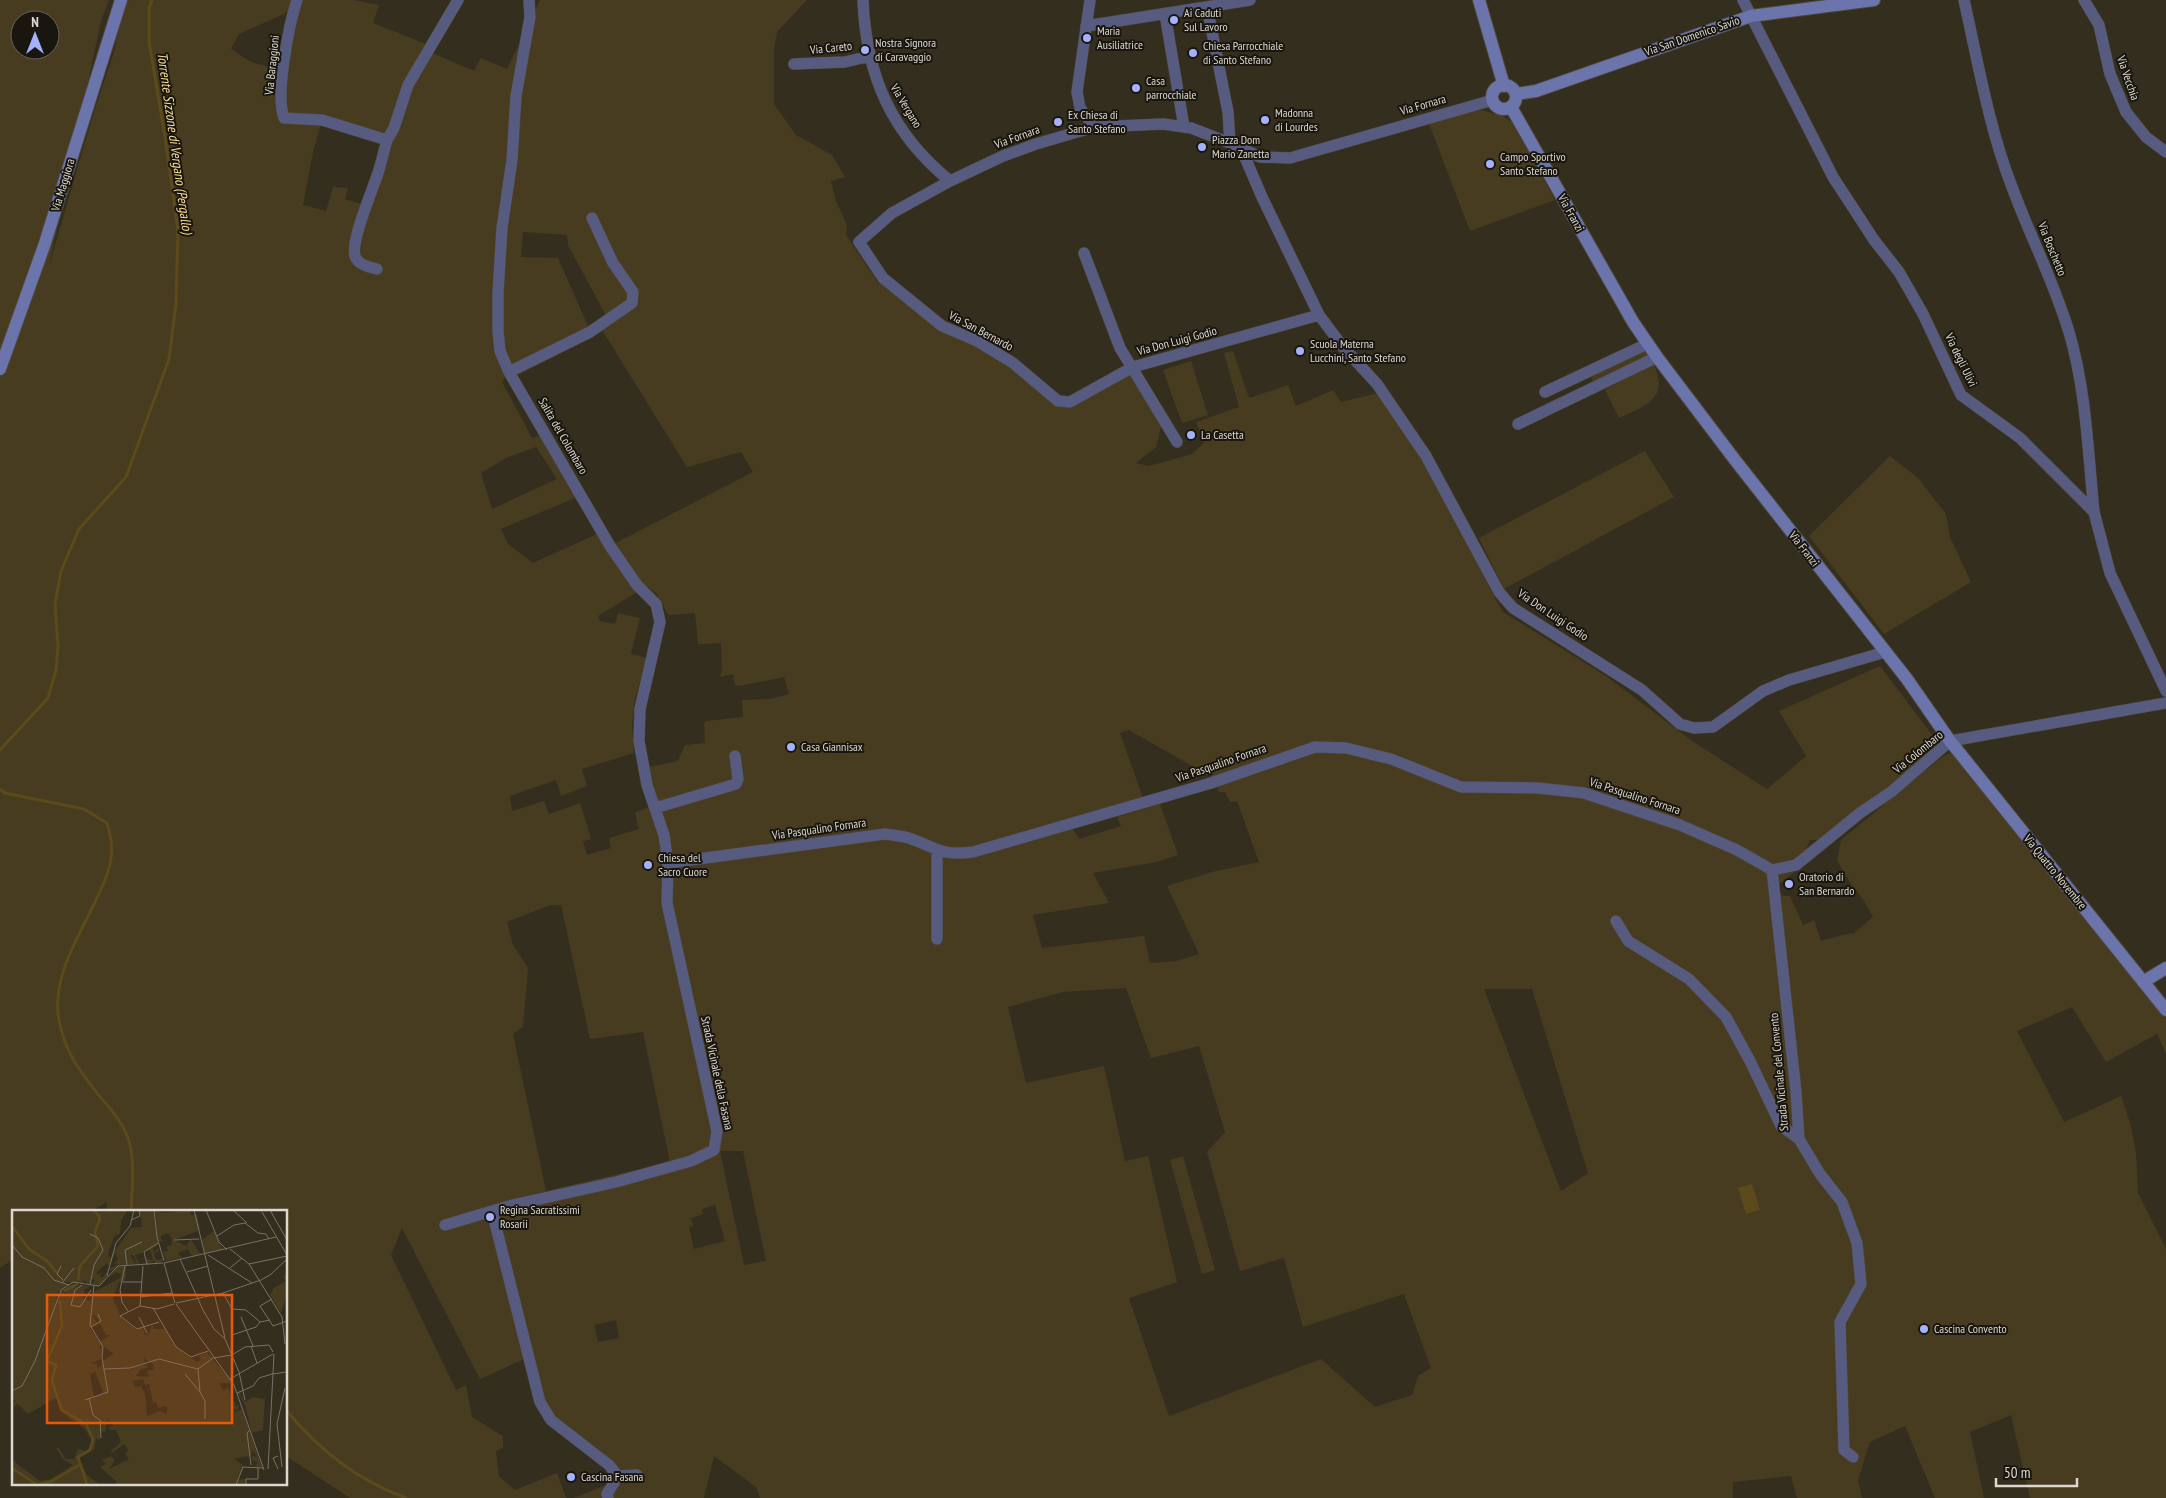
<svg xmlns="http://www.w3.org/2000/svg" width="2166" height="1498" viewBox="0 0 2166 1498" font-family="'PT Sans Narrow',sans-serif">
<rect width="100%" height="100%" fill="#342e1f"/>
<path fill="#483c20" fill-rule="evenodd" d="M 0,0 L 109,0 L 101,21 L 49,266 L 93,115 L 114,52 L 123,11 L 129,0 L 353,0 L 379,5 L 373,23 L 431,46 L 428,51 L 474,71 L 481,58 L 507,69 L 540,0 L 807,0 L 777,32 L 774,49 L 774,104 L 796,135 L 832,155 L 845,177 L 831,181 L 836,201 L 847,225 L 846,235 L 879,284 L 881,281 L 975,344 L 1011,365 L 1056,405 L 1130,373 L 1162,423 L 1156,447 L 1136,463 L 1149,466 L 1192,454 L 1204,443 L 1196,422 L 1239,407 L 1224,353 L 1233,351 L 1249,398 L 1288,385 L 1296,406 L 1333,390 L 1341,402 L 1378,393 C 1403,430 1430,466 1450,506 C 1469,541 1482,578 1503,612 L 1606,676 L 1692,741 L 1767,789 L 1806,756 L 1779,711 L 1880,666 L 1942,748 L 1829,840 L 1810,840 L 1796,871 L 1776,886 L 1783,896 L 1790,896 L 1803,925 L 1814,920 L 1821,941 L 1850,933 L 1853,934 L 1873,917 L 1863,899 L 1851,884 L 1837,860 L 1841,840 L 1942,757 L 1953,752 L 2166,1016 L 2166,1053 L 2157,1034 L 2106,1062 L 2072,1007 L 2017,1031 L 2064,1122 L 2121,1096 L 2131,1126 L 2136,1153 L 2138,1193 L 2166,1249 L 2166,1498 L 2030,1498 L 2011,1415 L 1970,1432 L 1984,1498 L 1935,1498 L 1905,1426 L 1870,1442 L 1858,1480 L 1862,1498 L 1797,1498 L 1791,1476 L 1733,1482 L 1733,1498 L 760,1498 L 756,1487 L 714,1456 L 704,1498 L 574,1498 L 609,1484 L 604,1457 L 599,1449 L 552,1417 L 543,1402 L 531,1356 L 480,1379 L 402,1228 L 391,1255 L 456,1390 L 466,1385 L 472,1417 L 503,1436 L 503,1448 L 496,1451 L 499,1476 L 515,1490 L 557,1473 L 566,1498 L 350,1498 L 286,1456 L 286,1212 L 106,1212 L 107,1202 L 90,1212 L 14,1212 L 14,1259 L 0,1268 ZM 295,5 L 283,71 L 251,62 L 231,49 L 239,34 L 284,14 ZM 20,20 L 50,20 L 50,50 L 20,50 ZM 322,120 L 386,140 L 367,206 L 345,199 L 348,188 L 333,187 L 326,211 L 303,205 L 313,152 ZM 523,232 L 567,235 L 568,245 L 611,325 L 602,330 L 687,467 L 741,452 L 753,472 L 610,546 L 541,435 L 532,438 L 502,382 L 509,372 L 592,335 L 558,258 L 521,257 ZM 536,447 L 557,479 L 492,509 L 481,473 L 506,458 ZM 575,498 L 597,534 L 533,563 L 508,544 L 501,529 ZM 647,586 L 657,594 L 668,615 L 695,613 L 698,644 L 721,643 L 722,668 L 720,677 L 733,674 L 735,685 L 739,686 L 784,677 L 789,694 L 771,699 L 742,700 L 743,717 L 706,721 L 704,724 L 705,743 L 685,745 L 678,761 L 639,769 L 650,807 L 635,812 L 639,829 L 609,838 L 611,848 L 587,855 L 583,841 L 591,839 L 580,803 L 549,814 L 544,801 L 512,811 L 510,796 L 556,780 L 561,796 L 587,786 L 582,769 L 634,753 L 632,724 L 635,699 L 647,658 L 631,654 L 640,618 L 618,613 L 615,624 L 600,621 L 598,616 ZM 1129,730 L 1213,778 L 1219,792 L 1225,792 L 1230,802 L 1237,801 L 1259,862 L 1212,872 L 1167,886 L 1199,954 L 1177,961 L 1150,963 L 1144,936 L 1042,948 L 1033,915 L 1109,903 L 1093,873 L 1156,862 L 1178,855 L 1160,804 L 1117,817 L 1121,826 L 1079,839 L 1072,828 L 1025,841 L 1023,831 L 1143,798 L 1120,733 ZM 550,905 L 561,905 L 590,1039 L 643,1032 L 670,1162 L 546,1191 L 513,1034 L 523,1027 L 528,968 L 513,945 L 507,922 ZM 1126,988 L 1151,1058 L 1199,1046 L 1225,1132 L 1207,1152 L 1240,1271 L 1284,1258 L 1303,1327 L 1404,1294 L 1431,1368 L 1418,1376 L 1412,1395 L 1375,1407 L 1321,1359 L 1169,1416 L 1129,1298 L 1177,1282 L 1148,1156 L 1125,1161 L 1104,1066 L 1026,1083 L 1008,1007 L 1063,992 ZM 1484,989 L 1532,989 L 1588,1173 L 1561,1191 ZM 720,1151 L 743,1151 L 766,1261 L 744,1265 ZM 715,1205 L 725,1241 L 694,1249 L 689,1227 L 693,1226 L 691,1218 L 703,1214 L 702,1209 ZM 616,1320 L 619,1338 L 598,1342 L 594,1325 Z
M 1480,110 L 1501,115 L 1512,122 L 1555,200 L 1470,231 L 1428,121 Z
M 1645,347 L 1652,356 L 1594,385 L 1590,373 Z
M 1191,361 L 1208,415 L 1182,423 L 1163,370 Z
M 1653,363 C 1670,398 1647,405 1619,418 L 1605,390 Z
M 1645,451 L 1674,497 L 1504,589 L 1479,538 Z
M 1890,456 L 1918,478 L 1946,514 L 1950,537 L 1971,582 L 1884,634 L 1809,536 Z
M 1183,1156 L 1215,1270 L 1202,1274 L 1170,1160 Z"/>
<path fill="#5c4a1b" d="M 1752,1184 L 1760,1210 L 1746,1214 L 1738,1188 Z"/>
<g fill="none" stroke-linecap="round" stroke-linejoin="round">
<path stroke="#5c4a1b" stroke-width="3" d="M 0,750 L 48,698 L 56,670 L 58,646 L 55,604 L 61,571 L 79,529 L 126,477 L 169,359 L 176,303 L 178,230 L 165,137 L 149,41 L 149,8 L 152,0
M 0,789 L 5,793 L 84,809 L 107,823 C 112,838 113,856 108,871 C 94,916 53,964 58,1013 C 62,1049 80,1072 102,1099 C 111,1109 120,1120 126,1133 C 136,1154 132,1188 131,1212
M 286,1410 C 318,1449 359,1481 406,1498"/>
<g stroke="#4f493b" stroke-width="12">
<path id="street" d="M 297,0 C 289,24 275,95 284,118 L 322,120 L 387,140 L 394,128 L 408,85 L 458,0
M 863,0 C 866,75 891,133 950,181
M 1090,0 L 1077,92 L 1080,108 L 1094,127
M 1743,0 L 1833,177 L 1874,240 L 1899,272 L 1923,314 L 1961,395 L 2020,438 L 2094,512 L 2110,573 L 2166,691
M 1964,0 C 1978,62 1989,128 2012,187 C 2030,236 2054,282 2069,332 C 2086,389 2088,452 2094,512
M 2084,0 L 2099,25 L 2110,74 L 2126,112 L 2146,137 L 2166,152
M 1207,7 L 1228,112 L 1230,143
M 1165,14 L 1184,127
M 1086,26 L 1250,0
M 794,64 L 845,62 L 870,56
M 1241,148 L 1262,197 L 1319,315 L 1343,347 L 1377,384 L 1426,456 L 1499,592 L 1513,608 L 1642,690 L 1680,724 L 1694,728 L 1713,727 L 1763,691 L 1789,680 L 1885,652
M 1084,253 L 1120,348 L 1177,442
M 377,269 C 369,267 358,265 355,256 C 350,241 374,187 379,170 C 382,160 384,150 387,140
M 1319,315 L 1133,367 L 1070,402 L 1058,401 L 1013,363 L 977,341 L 942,326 L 883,278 L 859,242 L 892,213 L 950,181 L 1003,156 L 1036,144 L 1094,127 L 1163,124 L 1191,128 L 1230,143 L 1260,157 L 1290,158 L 1493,100
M 509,372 L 590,332 L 632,303 L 633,292 L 613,263 L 592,218
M 1545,392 L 1647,344
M 1518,424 L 1657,357
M 655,808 L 736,784 L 738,779 L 735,756
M 668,863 L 885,834 C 893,835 901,836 909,838 C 937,848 940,856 973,852 L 1211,783 L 1315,747 L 1346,748 L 1391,759 L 1461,787 L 1538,788 L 1584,793 L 1680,825 L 1737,850 L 1772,870
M 1772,870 L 1796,1092 L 1799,1139 L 1820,1174 L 1842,1202 L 1857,1243 L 1861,1284 L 1840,1322 L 1844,1450 L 1853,1457
M 1772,870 L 1796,865 L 1860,813 L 1891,792 L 1950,741 L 2166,703
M 1616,921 L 1628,941 L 1689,979 L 1726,1017 L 1750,1061 L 1781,1126 L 1799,1139
M 937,939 L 937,851
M 492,1211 L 540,1402 L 551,1420 L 609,1465 L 618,1476 L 637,1475
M 445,1225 L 509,1206 L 616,1182 L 691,1161 L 714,1150 L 717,1131 L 667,903 L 668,863 L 664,835 L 647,785 L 639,741 L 640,709 L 660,622 L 656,604 L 637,585 L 610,546 L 509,372 L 500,351 L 498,331 L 498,293 L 502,228 L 512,160 L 516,96 L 530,17 L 529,0
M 608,1498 L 607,1494 L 618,1476"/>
</g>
<g stroke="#4f493b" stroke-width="14">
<path id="secondary" d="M 1479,0 L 1504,86
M1492 97a12 12 0 1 1 24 0a12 12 0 1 1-24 0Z
M 1516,94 L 1536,91 L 1751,16 L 1874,0
M 1511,107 L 1633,322 L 1657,357 L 1735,460 L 1907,679 L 1950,741 L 2166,1010
M 0,369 L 44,246 L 121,0
M 2143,982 L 2166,968"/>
</g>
<use href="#street" stroke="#565b7f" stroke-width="11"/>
<use href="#secondary" stroke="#6c74ac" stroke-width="12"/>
</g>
<g fill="#a6b1fc" stroke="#19160f" stroke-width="2">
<circle cx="1174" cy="20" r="5"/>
<circle cx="1087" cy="38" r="5"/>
<circle cx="865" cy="50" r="5"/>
<circle cx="1193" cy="53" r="5"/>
<circle cx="1136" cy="88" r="5"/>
<circle cx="1265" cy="120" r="5"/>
<circle cx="1058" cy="122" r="5"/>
<circle cx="1202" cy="147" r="5"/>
<circle cx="1490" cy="164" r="5"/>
<circle cx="1300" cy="351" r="5"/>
<circle cx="1191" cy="435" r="5"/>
<circle cx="791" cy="747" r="5"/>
<circle cx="648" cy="865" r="5"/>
<circle cx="1789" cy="884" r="5"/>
<circle cx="490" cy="1217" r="5"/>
<circle cx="1924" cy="1329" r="5"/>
<circle cx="571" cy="1477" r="5"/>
</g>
<g text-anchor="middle" stroke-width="4" stroke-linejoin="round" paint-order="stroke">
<g font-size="12" fill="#dcd8cf" stroke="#19160f" text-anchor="start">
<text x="1184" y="17">Ai Caduti<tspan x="1184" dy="14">Sul Lavoro</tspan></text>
<text x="1097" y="35">Maria<tspan x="1097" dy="14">Ausiliatrice</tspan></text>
<text x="875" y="47">Nostra Signora<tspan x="875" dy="14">di Caravaggio</tspan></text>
<text x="1203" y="50">Chiesa Parrocchiale<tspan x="1203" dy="14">di Santo Stefano</tspan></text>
<text x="1146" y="85">Casa<tspan x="1146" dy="14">parrocchiale</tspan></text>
<text x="1275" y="117">Madonna<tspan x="1275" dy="14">di Lourdes</tspan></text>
<text x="1068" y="119">Ex Chiesa di<tspan x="1068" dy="14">Santo Stefano</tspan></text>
<text x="1212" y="144">Piazza Dom<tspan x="1212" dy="14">Mario Zanetta</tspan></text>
<text x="1500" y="161">Campo Sportivo<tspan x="1500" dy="14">Santo Stefano</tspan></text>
<text x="1310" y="348">Scuola Materna<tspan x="1310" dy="14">Lucchini, Santo Stefano</tspan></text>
<text x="1201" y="439">La Casetta</text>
<text x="801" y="751">Casa Giannisax</text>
<text x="658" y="862">Chiesa del<tspan x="658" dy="14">Sacro Cuore</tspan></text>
<text x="1799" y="881">Oratorio di<tspan x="1799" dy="14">San Bernardo</tspan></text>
<text x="500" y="1214">Regina Sacratissimi<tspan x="500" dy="14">Rosarii</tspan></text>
<text x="1934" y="1333">Cascina Convento</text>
<text x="581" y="1481">Cascina Fasana</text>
</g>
<g font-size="12" fill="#dcd8cf" stroke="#19160f">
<text transform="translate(1692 36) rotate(-19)" y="4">Via San Domenico Savio</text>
<text transform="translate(831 48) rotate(-6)" y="4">Via Careto</text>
<text transform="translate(272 65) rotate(-84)" y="4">Via Baraggioni</text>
<text transform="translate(2128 78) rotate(71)" y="4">Via Vecchia</text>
<text transform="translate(1423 105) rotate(-16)" y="4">Via Fornara</text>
<text transform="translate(906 106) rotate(59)" y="4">Via Vergano</text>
<text transform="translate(1017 137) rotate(-20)" y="4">Via Fornara</text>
<text transform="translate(63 185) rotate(-73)" y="4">Via Maggiora</text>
<text transform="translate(1571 213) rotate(61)" y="4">Via Franzi</text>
<text transform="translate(2052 249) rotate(68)" y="4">Via Boschetto</text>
<text transform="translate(981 331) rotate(28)" y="4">Via San Bernardo</text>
<text transform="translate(1177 341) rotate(-15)" y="4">Via Don Luigi Godio</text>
<text transform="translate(1961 360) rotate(64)" y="4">Via degli Ulivi</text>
<text transform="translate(563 436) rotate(60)" y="4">Salita del Colombaro</text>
<text transform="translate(1804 549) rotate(52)" y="4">Via Franzi</text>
<text transform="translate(1553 615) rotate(34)" y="4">Via Don Luigi Godio</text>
<text transform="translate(1918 752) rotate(-39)" y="4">Via Colombaro</text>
<text transform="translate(1221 763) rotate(-19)" y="4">Via Pasqualino Fornara</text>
<text transform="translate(1635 796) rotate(18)" y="4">Via Pasqualino Fornara</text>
<text transform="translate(819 829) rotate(-8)" y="4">Via Pasqualino Fornara</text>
<text transform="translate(2055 872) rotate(51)" y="4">Via Quattro Novembre</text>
<text transform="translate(1779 1072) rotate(-95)" y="4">Strada Vicinale del Convento</text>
<text transform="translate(717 1073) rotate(78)" y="4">Strada Vicinale della Fasana</text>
</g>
<g font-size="14" font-style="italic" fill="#fcdd93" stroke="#19160f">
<text transform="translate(175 143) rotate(82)" y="5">Torrente Sizzone di Vergano (Pergallo)</text>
</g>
</g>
<g transform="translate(12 1210)">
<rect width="275" height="275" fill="#342e1f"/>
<path d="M 0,0 L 116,0 L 109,10 L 108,23 L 102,27 L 96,44 L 98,48 L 119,18 L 130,17 L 128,0 L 141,0 L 146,35 L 140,39 L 143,42 L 146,38 L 147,41 L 142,43 L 144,50 L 150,49 L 150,52 L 143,54 L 143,50 L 134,55 L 135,49 L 141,50 L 138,40 L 123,45 L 128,55 L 125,55 L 122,46 L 118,45 L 124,54 L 106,55 L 100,61 L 97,59 L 106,54 L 102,53 L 106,49 L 103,43 L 97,55 L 94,54 L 85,62 L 86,65 L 90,62 L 88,67 L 91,67 L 96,59 L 94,69 L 88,75 L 80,74 L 83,70 L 79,68 L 77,74 L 71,70 L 71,73 L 49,72 L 55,75 L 46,82 L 42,98 L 49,81 L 61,73 L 66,74 L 63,79 L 68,75 L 79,76 L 72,80 L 73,84 L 65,85 L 78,91 L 82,82 L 108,68 L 109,64 L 104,62 L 98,67 L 105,57 L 114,56 L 114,67 L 111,73 L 107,72 L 101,89 L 110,109 L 125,120 L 131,117 L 133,125 L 138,123 L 137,116 L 138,121 L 140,115 L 142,119 L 153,119 L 163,137 L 185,152 L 189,150 L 187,146 L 195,142 L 220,172 L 222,181 L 219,173 L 207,173 L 211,181 L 216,178 L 224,196 L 227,195 L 226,200 L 222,199 L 223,202 L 230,199 L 250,258 L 243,256 L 246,252 L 240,250 L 240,246 L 245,247 L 240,240 L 240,245 L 222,249 L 231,255 L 225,270 L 233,269 L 233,275 L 102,275 L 105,272 L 88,257 L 94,254 L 90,250 L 99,246 L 103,251 L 97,259 L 117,249 L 113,244 L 116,240 L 112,234 L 100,243 L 99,241 L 109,232 L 104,220 L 98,220 L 97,217 L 101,216 L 96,209 L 93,222 L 88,221 L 88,230 L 84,229 L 82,240 L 67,248 L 75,265 L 88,275 L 0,275 L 0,250 L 28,271 L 39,269 L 61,255 L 51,249 L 44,238 L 46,237 L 54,249 L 62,249 L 66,239 L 75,241 L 80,231 L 73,219 L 48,201 L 44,188 L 16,204 L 6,194 L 0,197 L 3,190 L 0,190 L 0,182 L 7,178 L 0,180 ZM 80,105 L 83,105 L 94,125 L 99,125 L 87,132 L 78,118 L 86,114 ZM 90,135 L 102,144 L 90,151 L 89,156 L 85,158 L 85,154 L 79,153 L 89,149 L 90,138 L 86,138 ZM 131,148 L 141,154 L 142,159 L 135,161 L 137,167 L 124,166 L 129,159 L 136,158 L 134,154 L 122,157 L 133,153 ZM 83,162 L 92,184 L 82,186 L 78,164 ZM 131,169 L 133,175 L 137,174 L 141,193 L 144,192 L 146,198 L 155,196 L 155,204 L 148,201 L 135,206 L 133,184 L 129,176 L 123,177 L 121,171 ZM 143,0 L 150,3 L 179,0 L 178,5 L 185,4 L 188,20 L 162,30 L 174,36 L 179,29 L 188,44 L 180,46 L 176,39 L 166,43 L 170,48 L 154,51 L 151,41 L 156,41 L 154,37 L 159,35 L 160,30 L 157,23 L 149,26 L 149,30 L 152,30 L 146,32 ZM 202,21 L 211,40 L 193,44 L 190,30 ZM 275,64 L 275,84 L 269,103 L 258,85 L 262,78 L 274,71 L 271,66 ZM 230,180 L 228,184 L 233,192 L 241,187 L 253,189 L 251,220 L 240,223 L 233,195 L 226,183 Z" fill="#483c20" fill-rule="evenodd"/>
<path fill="none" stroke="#5c4a1b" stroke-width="2.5" d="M 0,16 L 17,39 L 35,51 L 45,63M 66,70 L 68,56 L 86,36 L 83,22 L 88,8 L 82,0M 52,81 L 66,74M 48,90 L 50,116 L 35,151 L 44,155 L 40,171 L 50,200 L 74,214 L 81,229 L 78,240 L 66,247 L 75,275M 0,258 L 25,275 L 38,272 L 67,255"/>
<path fill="none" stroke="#777265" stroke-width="1" d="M 142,0 L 145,27 L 152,51M 182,0 L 213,128M 194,0 L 207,32 L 215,40M 221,0 L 235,13M 258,0 L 275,30M 250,2 L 275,45M 119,10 L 128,6 L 127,0M 205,26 L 222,15 L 233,13 L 246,23 L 254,24 L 257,29M 162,30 L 187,29M 0,35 L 10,47 L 32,58 L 42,70 L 57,75M 218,39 L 237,54 L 270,107 L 273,134M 196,45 L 240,73M 168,49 L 191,100 L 202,119 L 213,129 L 227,162 L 233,190M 152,53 L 264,27M 152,53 L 163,93M 237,54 L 275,46M 115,55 L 113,40 L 130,32M 135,55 L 132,42 L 146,33M 49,56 L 45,64 L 51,70M 113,56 L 108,80 L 110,92 L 116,101M 218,58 L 230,48M 175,62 L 196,56M 95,66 L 104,33 L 118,16 L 122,0M 111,72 L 130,72M 50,73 L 62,58M 70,75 L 63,80 L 59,95 L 68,97 L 79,80M 78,75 L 82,55 L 91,40 L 86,28 L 78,24M 211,83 L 220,99 L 234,100 L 248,112 L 258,110M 128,87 L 160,83M 260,89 L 248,96 L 261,116 L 275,111M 164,93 L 211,83 L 249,70 L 258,65 L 275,49M 164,94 L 222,175 L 252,260M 128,96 L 131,56M 141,98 L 164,137 L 179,147 L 196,141M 127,107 L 135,123M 229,107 L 241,136M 147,112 L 125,119 L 108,106 L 128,96 L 145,99 L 162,94M 79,117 L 89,111 L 86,104M 220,125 L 244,117 L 248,112M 239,136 L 245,153M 275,158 L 275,180M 92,159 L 118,158 L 147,149 L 186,159M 186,159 L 201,148 L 220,145 L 233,137 L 257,135 L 261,142M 186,159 L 188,182 L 193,191 L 193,209M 173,164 L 188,182M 260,164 L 275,162M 218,169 L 261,144M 0,181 L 10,176 L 23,151 L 49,80 L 61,72 L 87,76 L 106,56 L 151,53M 225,183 L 241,176 L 247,168 L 260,164M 77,188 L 81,205 L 89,211M 73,190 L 96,182 L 90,148 L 91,137 L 78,115 L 82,75M 88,211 L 89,228M 238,220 L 235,223 L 239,255M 270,257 L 265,214 L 273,178M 256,259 L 262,144M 266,259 L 261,248 L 266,246M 224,275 L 231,257 L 251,258M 234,275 L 234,269 L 246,269 L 246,258"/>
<path fill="#e8590c" fill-opacity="0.15" stroke="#e8590c" stroke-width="2.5" d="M 35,85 L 220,85 L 220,213 L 35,213 Z"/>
<rect width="275" height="275" fill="none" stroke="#dcd8cf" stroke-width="2.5"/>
</g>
<g transform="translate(35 35)"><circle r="24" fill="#19160f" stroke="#67645c"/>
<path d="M0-4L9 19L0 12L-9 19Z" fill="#a6b1fc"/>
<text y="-8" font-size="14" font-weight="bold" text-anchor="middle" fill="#dcd8cf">N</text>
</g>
<path d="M1996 1478v8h81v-8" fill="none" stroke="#dcd8cf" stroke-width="2.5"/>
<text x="2004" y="1478" font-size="15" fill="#dcd8cf" stroke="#19160f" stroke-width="4" paint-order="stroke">50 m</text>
</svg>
